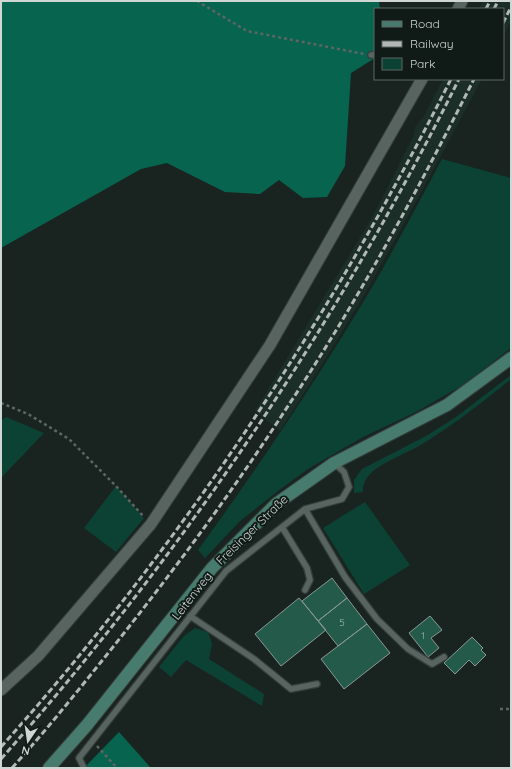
<svg xmlns="http://www.w3.org/2000/svg" width="512" height="769" viewBox="0 0 512 769" font-family="Quicksand,sans-serif">
<rect width="100%" height="100%" fill="#192421"/>
<path fill="#1c2e28" d="M 483,1 L 511,1 L 511,21 L 503,37 L 503,9 L 479,9 Z
M 443,79 L 482,79 L 423,189 L 370,285 L 328,355 L 280,431 L 255,411 L 373,216 L 414,135 L 415,127 L 424,116 Z"/>
<path fill="#0c4234" d="M 442,159 L 511,178 L 511,242 L 510,245 L 511,246 L 511,348 L 463,385 L 416,412 L 363,437 L 308,469 L 282,488 L 240,521 L 205,558 L 198,550 C 262,462 323,371 378,277 C 400,238 421,198 442,159 Z
M 511,375 L 511,379 C 483,402 455,424 424,443 C 410,452 382,462 371,473 C 366,478 362,486 363,492 L 354,493 L 354,480 L 362,469 L 426,436 L 456,417 Z
M 6,417 L 44,433 L 1,478 L 1,421 Z
M 116,486 L 144,518 L 116,552 L 84,528 Z
M 365,502 L 410,565 L 364,594 L 323,528 Z
M 195,628 L 208,632 L 212,644 L 209,659 L 264,694 L 262,706 L 186,660 L 171,677 L 159,667 L 184,636 Z"/>
<path fill="#07644f" d="M 1,1 L 379,1 L 380,9 L 375,9 L 375,58 L 351,73 L 345,166 L 327,197 L 303,198 L 279,180 L 260,194 L 225,192 L 167,163 L 141,169 L 1,248 Z
M 119,732 L 151,768 L 84,768 Z"/>
<path fill="#235a4a" stroke="#8a9893" d="M 332,578 L 347,598 L 318,621 L 302,601 Z
M 299,598 L 326,630 L 281,666 L 255,634 Z
M 347,598 L 367,624 L 338,646 L 318,621 Z
M 430,616 L 442,630 L 431,638 L 439,648 L 428,657 L 409,633 Z
M 367,624 L 390,653 L 344,689 L 321,659 Z
M 472,637 L 483,648 L 481,650 L 486,655 L 475,666 L 469,660 L 455,674 L 444,663 Z"/>
<g fill="none" stroke-linecap="round" stroke-linejoin="round">
<g stroke="#353e3a" stroke-width="8">
<path id="lane" d="M 371,55 L 375,55
M 305,509 L 345,577 L 377,619 L 408,649 L 432,664 L 444,657
M 282,527 L 307,568 L 310,580 L 305,590
M 190,616 L 254,659 L 291,689 L 317,684
M 84,768 L 79,758 L 226,571 L 305,509 L 342,499 L 349,487 L 344,472 L 334,463"/>
</g>
<g stroke="#353e3a" stroke-width="13">
<path id="street" d="M 458,9 L 462,1
M 1,690 L 38,656 L 151,524 L 270,345 L 422,79"/>
</g>
<g stroke="#353e3a" stroke-width="14">
<path id="secondary" d="M 49,768 L 87,725 L 212,568 L 276,504 L 334,463 L 447,405 L 511,358"/>
</g>
<path stroke="#5c6663" stroke-width="2.5" stroke-dasharray="3 3" stroke-linecap="butt" d="M 197,1 L 247,31 L 364,54
M 1,403 L 28,414 L 69,439 L 116,486 L 144,517
M 500,709 L 511,709
M 97,746 L 117,768"/>
<use href="#lane" stroke="#57645f" stroke-width="5.5"/>
<use href="#street" stroke="#57645f" stroke-width="11"/>
<use href="#secondary" stroke="#467b6d" stroke-width="12"/>
<path stroke="#b1b8b5" stroke-width="3" stroke-dasharray="6 3" stroke-linecap="butt" d="M 486,9 L 490,1
M 494,9 L 498,1
M 503,23 L 511,7
M 1,747 C 180,547 330,319 451,79
M 1,759 C 183,554 337,324 459,79
M 12,768 C 43,734 72,698 101,662 C 166,581 229,497 286,409 C 356,304 417,192 474,79"/>
</g>
<g text-anchor="middle" stroke-width="4" stroke-linejoin="round" paint-order="stroke">
<g font-size="10" fill="#a4b7b1">
<text x="342" y="626">5</text>
<text x="423" y="639">1</text>
</g>
<g font-size="12" fill="#cfd6d3" stroke="#101b17">
<text transform="translate(252 530) rotate(-44)" y="4">Freisinger Straße</text>
<text transform="translate(192 596) rotate(-52)" y="4">Leitenweg</text>
</g>
</g>
<rect width="512" height="769" fill="none" stroke="#cfd6d3" stroke-width="4"/>
<rect x="374" y="8" width="130" height="72" fill="#101b17" stroke="#5c6662"/>
<rect x="382" y="21" width="20" height="6" fill="#467b6d" stroke="#5c6662"/>
<text x="410" y="28" font-size="12" fill="#cfd6d3">Road</text>
<rect x="382" y="41" width="20" height="6" fill="#b1b8b5" stroke="#5c6662"/>
<text x="410" y="48" font-size="12" fill="#cfd6d3">Railway</text>
<rect x="382" y="58" width="20" height="12" fill="#0c4234" stroke="#5c6662"/>
<text x="410" y="68" font-size="12" fill="#cfd6d3">Park</text>
<g transform="translate(28 741) rotate(193)" stroke="#101b17" stroke-width="3" paint-order="stroke">
<path d="M0-3L7 15L0 10L-7 15Z" fill="#cfd6d3"/>
<text y="-6" font-size="11" font-weight="bold" text-anchor="middle" fill="#cfd6d3">N</text>
</g>
</svg>
